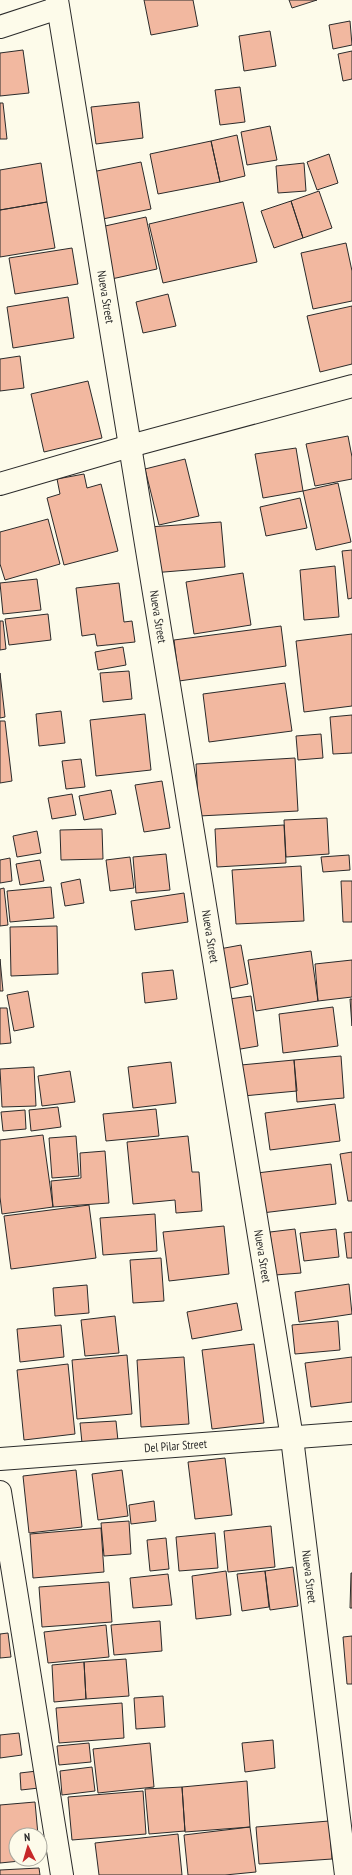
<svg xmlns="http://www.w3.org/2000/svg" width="352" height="1875" viewBox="0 0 352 1875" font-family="'PT Sans Narrow',sans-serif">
<rect width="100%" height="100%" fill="#fdfbea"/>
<path fill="#f2b8a0" stroke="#2b2b2b" d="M 144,0 L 193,0 L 198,26 L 151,35 Z
M 289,0 L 317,0 L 292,8 Z
M 350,21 L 352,45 L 333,49 L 329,25 Z
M 270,31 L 276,66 L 244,71 L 239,36 Z
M 23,50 L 29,93 L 0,96 L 0,53 Z
M 352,51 L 352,79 L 343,81 L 338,54 Z
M 240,87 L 245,122 L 220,125 L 215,90 Z
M 139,102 L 143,138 L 96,144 L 91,107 Z
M 0,103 L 3,103 L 7,139 L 0,139 Z
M 270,126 L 277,160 L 247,165 L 241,132 Z
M 237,135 L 245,176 L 220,182 L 211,141 Z
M 211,141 L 220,182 L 158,194 L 150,154 Z
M 329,154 L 338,183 L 317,190 L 307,162 Z
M 141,162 L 151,209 L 98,220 L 87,173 Z
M 41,163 L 47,202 L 0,210 L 0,170 Z
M 304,163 L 306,191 L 278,193 L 276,166 Z
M 319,191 L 332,228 L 303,238 L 291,201 Z
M 291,201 L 303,238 L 274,248 L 261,211 Z
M 47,202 L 55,248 L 0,257 L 0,210 Z
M 243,202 L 257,262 L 163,283 L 149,224 Z
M 146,217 L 157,269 L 107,280 L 96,228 Z
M 346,243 L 352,271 L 352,301 L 313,309 L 301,253 Z
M 72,248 L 78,284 L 15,294 L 9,258 Z
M 168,294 L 176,326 L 143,333 L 136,302 Z
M 68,297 L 74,338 L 13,348 L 7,307 Z
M 352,306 L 352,364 L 320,372 L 307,316 Z
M 20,356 L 24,388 L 0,391 L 0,359 Z
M 88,381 L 102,438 L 44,452 L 31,394 Z
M 348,436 L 352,457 L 352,479 L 315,486 L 306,444 Z
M 296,448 L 303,491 L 263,498 L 255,454 Z
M 185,459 L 199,516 L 159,525 L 145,469 Z
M 84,474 L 87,488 L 101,484 L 118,551 L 64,565 L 47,498 L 60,494 L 57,479 Z
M 338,483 L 351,542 L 316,550 L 303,491 Z
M 300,498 L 307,528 L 266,536 L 260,507 Z
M 48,519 L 60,564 L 5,580 L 0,564 L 0,532 Z
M 221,522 L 225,567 L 152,573 L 149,527 Z
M 352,550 L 352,598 L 348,599 L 342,551 Z
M 335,566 L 339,617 L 304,620 L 300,570 Z
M 243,573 L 251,625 L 194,634 L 186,582 Z
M 37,579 L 41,610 L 3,614 L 0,583 Z
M 119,583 L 124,622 L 132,621 L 135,642 L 97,646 L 95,634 L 82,636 L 76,588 Z
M 48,614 L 51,640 L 9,645 L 5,619 Z
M 0,621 L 3,621 L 6,649 L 0,650 Z
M 281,626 L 286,666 L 179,681 L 174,640 Z
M 352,634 L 352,706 L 304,712 L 296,641 Z
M 123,647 L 126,665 L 98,670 L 95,652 Z
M 129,671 L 132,699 L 103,702 L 100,673 Z
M 0,673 L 5,717 L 0,718 Z
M 285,683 L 292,731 L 209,742 L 203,694 Z
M 61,711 L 65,743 L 39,746 L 36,714 Z
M 145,714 L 151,770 L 96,776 L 90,720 Z
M 352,715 L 352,753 L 333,754 L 330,717 Z
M 0,721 L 5,721 L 12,781 L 0,783 Z
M 321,734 L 323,758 L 298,760 L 296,736 Z
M 295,758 L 298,811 L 199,816 L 196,764 Z
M 81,759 L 85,787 L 66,789 L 62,761 Z
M 162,781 L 170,828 L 144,832 L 135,785 Z
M 111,790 L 116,814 L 84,820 L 79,796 Z
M 72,794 L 76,815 L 52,819 L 48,798 Z
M 327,818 L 329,854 L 286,857 L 284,820 Z
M 284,825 L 286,863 L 217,867 L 215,829 Z
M 102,829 L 103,859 L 61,860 L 60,830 Z
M 37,831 L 41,853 L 17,857 L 13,836 Z
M 166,854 L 170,890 L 136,893 L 133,857 Z
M 349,855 L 350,870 L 323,872 L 321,857 Z
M 130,857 L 134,888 L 110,891 L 106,860 Z
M 10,858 L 12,881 L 0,883 L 0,860 Z
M 40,860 L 44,881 L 20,885 L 16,864 Z
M 301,866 L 304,921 L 236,924 L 232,870 Z
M 80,879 L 84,903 L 65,906 L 61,883 Z
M 341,881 L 352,881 L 352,922 L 343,922 Z
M 51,887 L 54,918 L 10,922 L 7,891 Z
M 4,888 L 8,925 L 0,926 L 0,889 Z
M 184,893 L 188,922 L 135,930 L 131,901 Z
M 57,926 L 58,974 L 11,976 L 10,927 Z
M 241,945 L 248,984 L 221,990 L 214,950 Z
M 311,951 L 318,1001 L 256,1011 L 248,960 Z
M 0,959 L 3,991 L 0,991 Z
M 352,960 L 352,997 L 318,1001 L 315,964 Z
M 173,970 L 177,999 L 145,1003 L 142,973 Z
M 28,991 L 34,1027 L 14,1031 L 7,995 Z
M 251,996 L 258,1046 L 229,1051 L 222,1000 Z
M 350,999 L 352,999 L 352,1026 Z
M 333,1007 L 338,1046 L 283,1053 L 279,1014 Z
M 0,1008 L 7,1008 L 11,1043 L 0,1044 Z
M 341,1056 L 344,1098 L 297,1102 L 294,1060 Z
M 294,1060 L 297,1091 L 243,1096 L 241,1065 Z
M 171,1062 L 176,1103 L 133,1108 L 128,1067 Z
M 34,1067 L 36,1106 L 2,1107 L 0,1069 Z
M 70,1071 L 75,1102 L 42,1106 L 38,1076 Z
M 335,1104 L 340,1141 L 270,1150 L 265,1113 Z
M 58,1107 L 61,1127 L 31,1131 L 29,1110 Z
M 156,1109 L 159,1136 L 106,1141 L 103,1114 Z
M 25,1110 L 26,1129 L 3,1131 L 1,1112 Z
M 43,1135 L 53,1207 L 2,1214 L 0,1197 L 0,1140 Z
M 76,1136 L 79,1176 L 52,1178 L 49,1138 Z
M 188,1136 L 192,1172 L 199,1172 L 202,1211 L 176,1213 L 175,1200 L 133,1204 L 127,1142 Z
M 105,1151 L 109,1203 L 53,1207 L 51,1181 L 81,1178 L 80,1153 Z
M 352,1152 L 352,1201 L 348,1201 L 340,1154 Z
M 331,1164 L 336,1204 L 262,1213 L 257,1173 Z
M 89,1205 L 96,1258 L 11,1269 L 4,1216 Z
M 155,1214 L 157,1251 L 103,1255 L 100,1218 Z
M 224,1226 L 229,1274 L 169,1281 L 163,1232 Z
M 295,1229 L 301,1273 L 275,1275 L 270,1232 Z
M 336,1229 L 339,1257 L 304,1261 L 300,1233 Z
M 352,1232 L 352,1258 L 347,1258 L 344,1233 Z
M 161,1258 L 164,1301 L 133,1303 L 130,1260 Z
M 349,1284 L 352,1314 L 299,1322 L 295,1292 Z
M 87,1285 L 89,1313 L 55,1316 L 53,1288 Z
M 237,1303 L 242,1330 L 192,1339 L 187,1312 Z
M 115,1316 L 119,1353 L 85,1356 L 81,1320 Z
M 338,1321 L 340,1350 L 295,1354 L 292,1325 Z
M 61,1325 L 64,1357 L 20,1362 L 17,1329 Z
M 254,1344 L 264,1423 L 212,1429 L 202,1350 Z
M 127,1355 L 132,1414 L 77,1419 L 72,1360 Z
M 184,1357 L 189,1424 L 141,1427 L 137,1360 Z
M 352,1357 L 352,1402 L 311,1407 L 305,1363 Z
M 68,1364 L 75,1434 L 24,1440 L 17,1370 Z
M 116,1421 L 118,1441 L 82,1443 L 80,1423 Z
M 225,1458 L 232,1515 L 195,1519 L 188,1462 Z
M 76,1470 L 82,1527 L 29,1533 L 23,1476 Z
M 122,1470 L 128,1516 L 98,1520 L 92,1474 Z
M 154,1501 L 156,1521 L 131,1524 L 129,1505 Z
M 129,1521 L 131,1554 L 104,1556 L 101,1523 Z
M 271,1526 L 275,1567 L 228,1572 L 224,1531 Z
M 101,1528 L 104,1572 L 33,1578 L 30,1534 Z
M 215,1533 L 218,1568 L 179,1571 L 176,1537 Z
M 166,1538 L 169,1569 L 150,1571 L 147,1540 Z
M 293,1567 L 298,1606 L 270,1610 L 265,1571 Z
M 226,1571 L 231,1615 L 196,1619 L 192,1576 Z
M 265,1571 L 269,1607 L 242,1611 L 237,1574 Z
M 351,1573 L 352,1573 L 352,1608 L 350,1608 Z
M 168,1574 L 172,1605 L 133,1608 L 130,1578 Z
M 109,1582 L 112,1622 L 42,1627 L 39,1587 Z
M 160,1621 L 162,1651 L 114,1655 L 111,1625 Z
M 106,1625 L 109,1657 L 48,1663 L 44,1632 Z
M 8,1633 L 11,1657 L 0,1658 L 0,1634 Z
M 352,1636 L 352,1684 L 347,1684 L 343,1637 Z
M 126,1659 L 129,1696 L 86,1699 L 84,1662 Z
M 84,1662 L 86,1699 L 54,1702 L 52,1665 Z
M 163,1696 L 165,1727 L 136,1729 L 134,1698 Z
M 122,1703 L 124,1738 L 59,1743 L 56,1708 Z
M 19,1733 L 22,1755 L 0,1758 L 0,1735 Z
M 273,1740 L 275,1768 L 245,1772 L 242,1743 Z
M 89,1743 L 91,1762 L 59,1765 L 57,1746 Z
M 150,1743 L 154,1787 L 98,1793 L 93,1749 Z
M 92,1767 L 95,1791 L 62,1795 L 60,1771 Z
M 37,1771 L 39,1788 L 21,1790 L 20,1773 Z
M 247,1781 L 250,1827 L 185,1832 L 182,1787 Z
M 182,1787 L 185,1831 L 149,1834 L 145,1789 Z
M 143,1791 L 146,1834 L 72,1840 L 68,1797 Z
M 35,1802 L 38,1835 L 16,1835 L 16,1859 L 40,1859 L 40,1856 L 40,1859 L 0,1863 L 0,1805 Z
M 329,1821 L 332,1859 L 259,1864 L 256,1827 Z
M 250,1827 L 256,1872 L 225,1875 L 188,1875 L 184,1835 Z
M 178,1834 L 182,1875 L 99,1875 L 95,1843 Z
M 39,1868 L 40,1875 L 0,1875 L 0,1870 Z"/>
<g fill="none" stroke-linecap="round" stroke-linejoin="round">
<g stroke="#2b2b2b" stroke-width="24">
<g id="street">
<path id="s1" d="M 57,0 L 130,446"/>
<path d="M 0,27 L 58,8"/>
<path id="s2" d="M 0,1459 L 352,1433"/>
<path d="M 0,1492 L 62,1875"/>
</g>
</g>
<g stroke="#2b2b2b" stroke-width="24">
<g id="secondary">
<path id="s3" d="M 130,446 L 292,1438 L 346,1875"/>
<path d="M 0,484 L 130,446 L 352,386"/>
</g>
</g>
<use href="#street" stroke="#fdfbea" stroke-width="22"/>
<use href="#secondary" stroke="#fdfbea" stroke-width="22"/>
</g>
<g text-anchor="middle" stroke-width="3" stroke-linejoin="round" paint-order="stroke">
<g font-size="12" fill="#2b2b2b" stroke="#fdfbea">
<text dy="4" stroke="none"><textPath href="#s1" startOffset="301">Nueva Street</textPath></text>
<text dy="4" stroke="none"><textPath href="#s3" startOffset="173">Nueva Street</textPath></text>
<text dy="4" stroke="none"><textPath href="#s3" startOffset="497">Nueva Street</textPath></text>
<text dy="4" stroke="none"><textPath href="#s3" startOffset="821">Nueva Street</textPath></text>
<text dy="4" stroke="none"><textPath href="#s2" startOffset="176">Del Pilar Street</textPath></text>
<text dy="4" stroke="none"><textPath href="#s3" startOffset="1145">Nueva Street</textPath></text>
</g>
</g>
<g transform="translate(28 1847) rotate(355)"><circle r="19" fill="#fdfbea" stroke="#a9a89e"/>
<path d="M0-3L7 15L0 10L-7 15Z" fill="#c62828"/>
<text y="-6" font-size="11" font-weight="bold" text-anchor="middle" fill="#2b2b2b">N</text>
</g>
</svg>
